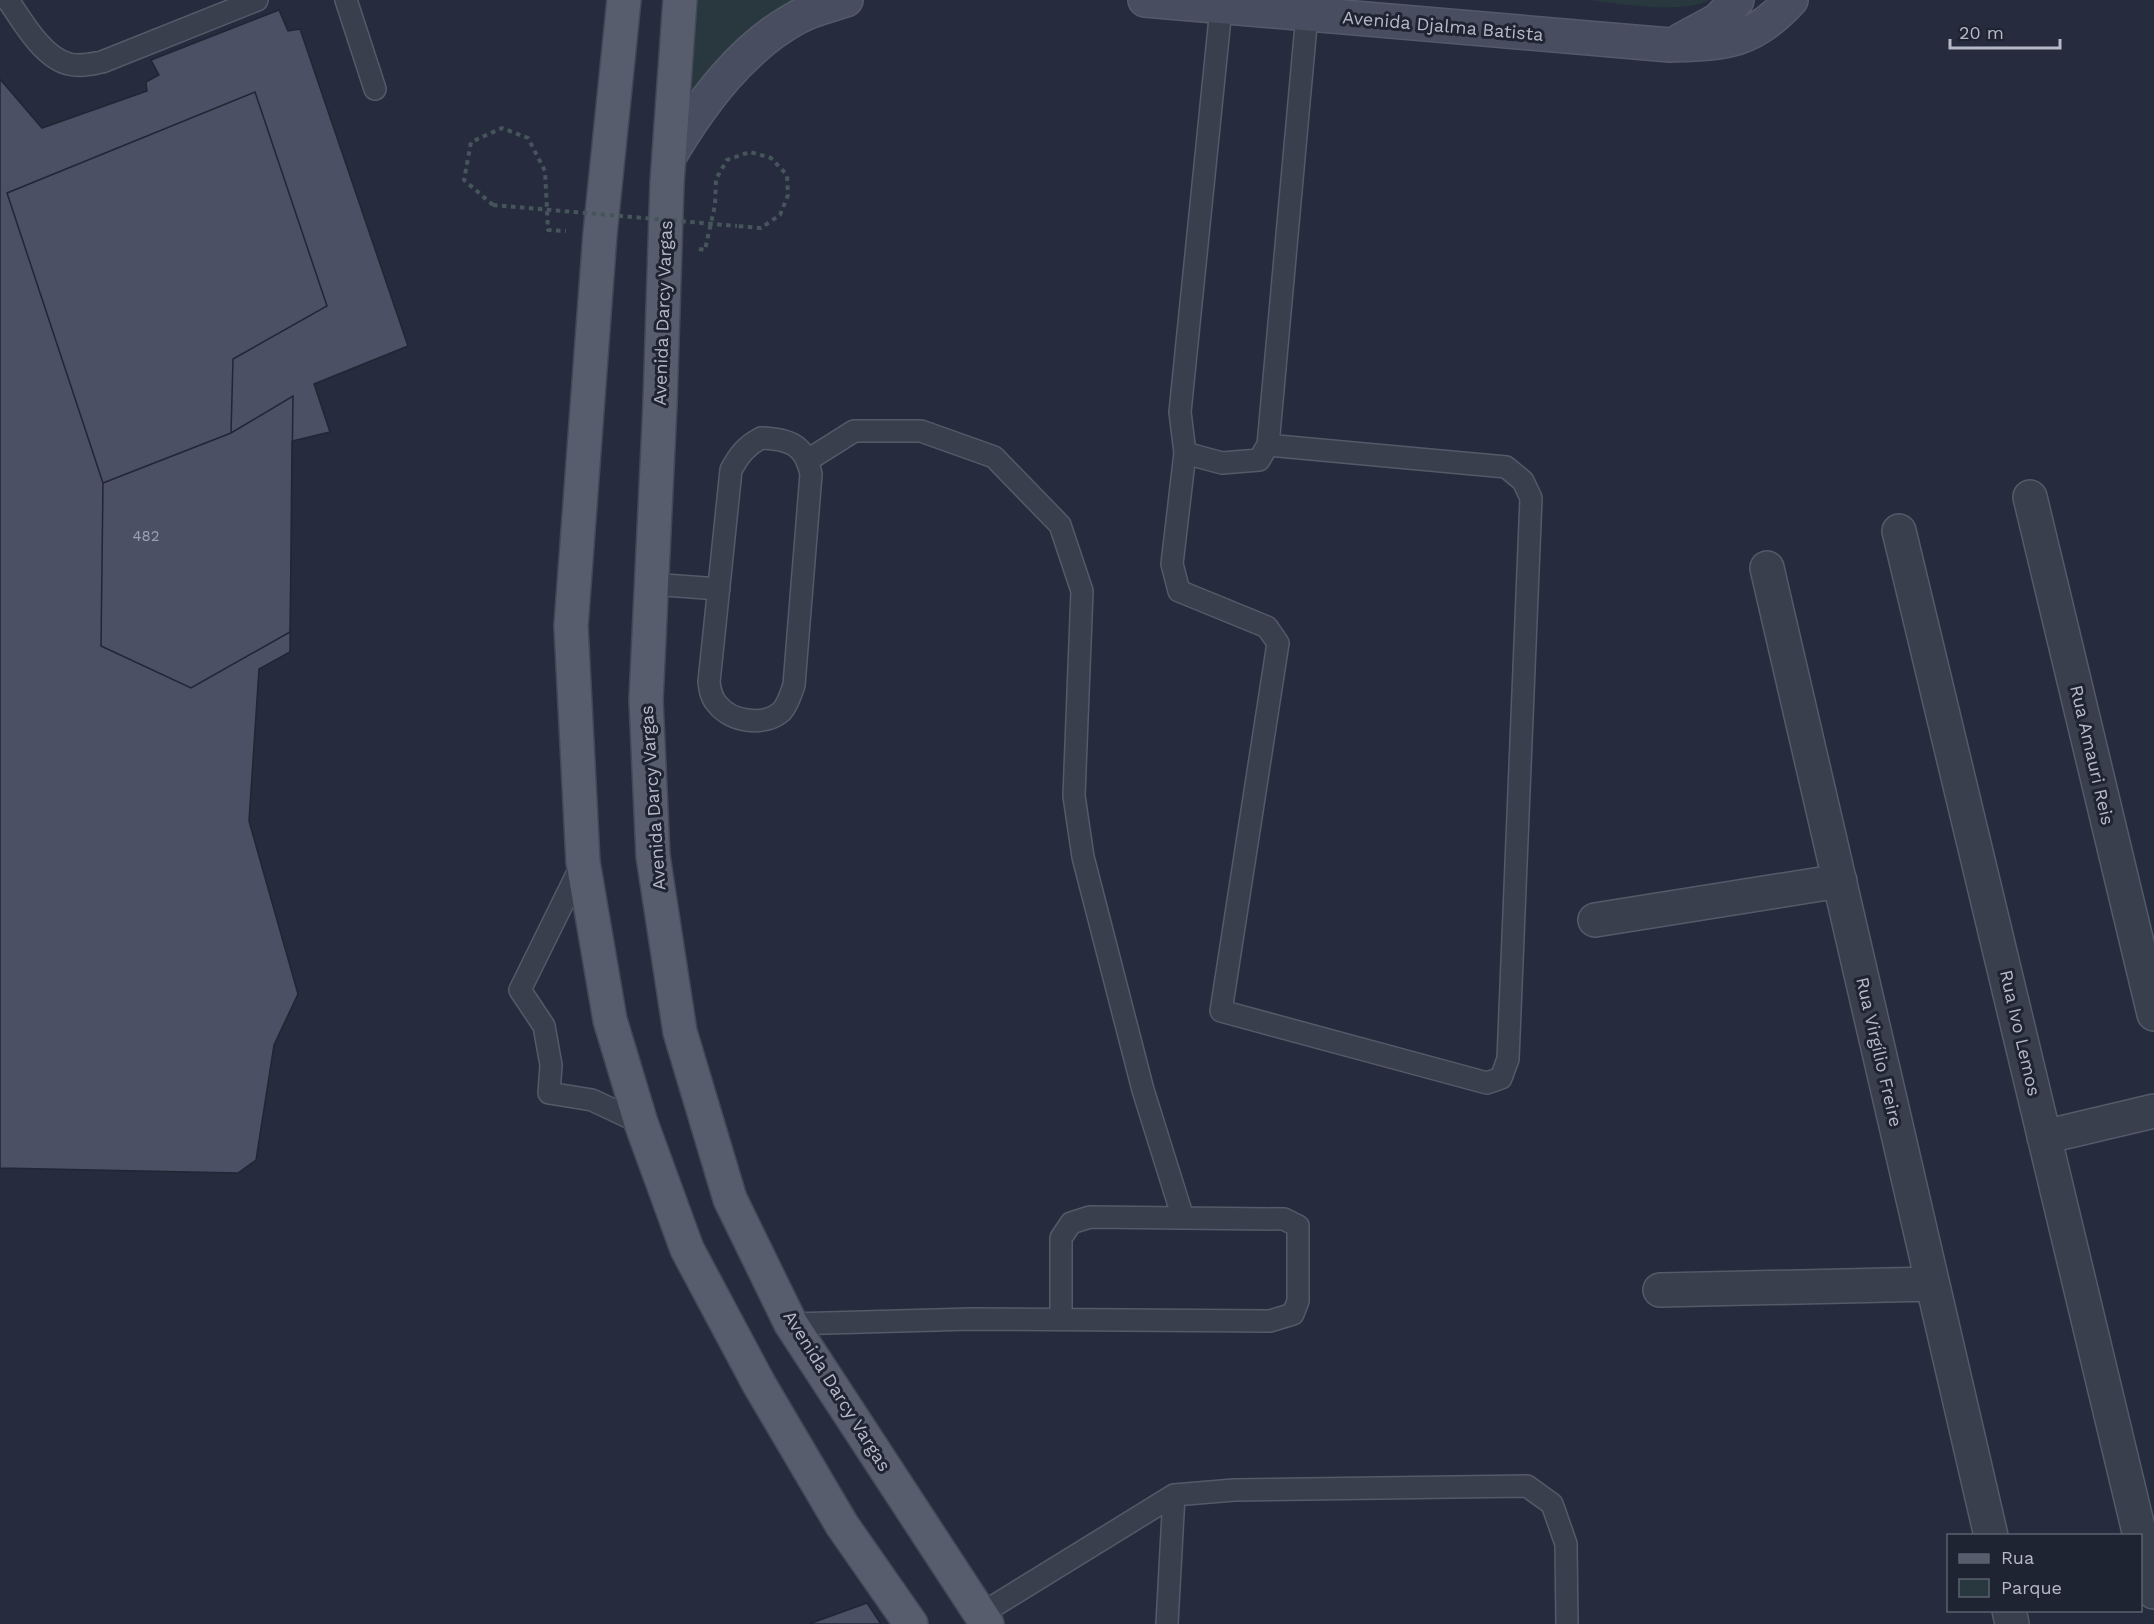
<svg xmlns="http://www.w3.org/2000/svg" width="2154" height="1624" viewBox="0 0 2154 1624" font-family="'Work Sans',sans-serif">
<rect width="100%" height="100%" fill="#262c3d"/>
<path fill="#28383e" d="M 698,0 L 804,0 L 687,104 Z
M 1586,0 L 1709,0 C 1680,15 1619,3 1586,0 Z"/>
<path fill="#4b5064" stroke="#212634" stroke-width="1.5" d="M 279,10 L 288,31 L 300,29 L 408,346 L 314,384 L 330,432 L 292,441 L 290,652 L 259,669 L 249,821 L 298,994 L 274,1045 L 256,1160 L 238,1173 L 0,1168 L 0,79 L 42,128 L 147,91 L 146,82 L 159,75 L 151,60 Z
M 255,92 L 327,306 L 233,359 L 231,433 L 103,483 L 7,193 Z
M 293,396 L 290,632 L 191,688 L 101,646 L 103,483 L 231,433 Z
M 867,1603 L 881,1624 L 809,1624 Z"/>
<g fill="none" stroke-linecap="round" stroke-linejoin="round">
<g stroke="#555a68" stroke-width="24">
<path id="service" d="M 8,0 C 22,21 43,58 69,64 C 80,67 91,64 102,62 L 257,0
M 346,0 L 375,89
M 1221,8 L 1180,412 L 1185,453 L 1222,463 L 1259,460 L 1268,445 L 1307,14
M 761,438 C 790,439 805,445 811,474 L 794,685 C 791,694 788,704 782,711 C 765,727 731,722 717,704 C 711,697 710,690 709,682 L 731,470 C 739,455 746,446 761,438 Z
M 1185,453 L 1172,564 L 1179,591 L 1267,627 L 1278,643 L 1221,1011 L 1487,1083 L 1501,1078 L 1508,1059 L 1531,498 L 1523,481 L 1506,467 L 1268,445
M 808,460 L 854,431 L 921,431 L 994,457 L 1060,525 L 1082,591 L 1074,796 L 1083,857 L 1143,1090 L 1183,1218
M 651,584 L 719,589
M 583,862 L 520,990 L 544,1026 L 551,1065 L 549,1093 L 592,1100 L 641,1123
M 791,1324 L 971,1319 L 1270,1321 L 1293,1314 L 1298,1301 L 1298,1226 L 1284,1219 L 1090,1217 L 1071,1223 L 1061,1238 L 1061,1319
M 981,1614 L 1174,1495 L 1234,1490 L 1527,1486 L 1552,1504 L 1566,1544 L 1567,1624
M 1167,1624 L 1174,1495"/>
</g>
<g stroke="#555a68" stroke-width="36">
<path id="minor" d="M 2030,497 L 2154,1014
M 1899,531 L 2140,1536
M 1767,568 L 1991,1536
M 1595,920 L 1840,881
M 2044,1137 L 2154,1111
M 1660,1290 L 1932,1284
M 2140,1536 L 2154,1592
M 2009,1610 L 2012,1624"/>
</g>
<g stroke="#555a68" stroke-width="36">
<path id="secondary" d="M 1145,0 L 1670,45 C 1725,43 1752,43 1791,0
M 1681,40 L 1718,20 L 1737,0
M 669,157 C 701,103 742,47 798,17 C 812,9 831,5 846,0"/>
</g>
<g stroke="#434856" stroke-width="36">
<path id="primary" d="M 624,0 L 600,234 L 571,626 L 583,862 L 610,1020 L 641,1123 L 687,1249 L 759,1384 L 842,1525 L 911,1624
M 680,0 L 667,183 L 660,404 L 646,700 L 653,856 L 680,1032 L 730,1199 L 791,1324 L 987,1624"/>
</g>
<path stroke="#46555b" stroke-width="4" stroke-dasharray="4.5 4.5" stroke-linecap="butt" d="M 493,205 L 464,180 L 471,142 L 502,128 L 528,138 L 545,171 L 548,230 L 566,231
M 699,249 L 705,250 L 715,205 L 716,179 L 727,160 L 750,152 L 771,158 L 787,175 L 788,195 L 780,215 L 761,228 L 737,226"/>
<use href="#service" stroke="#3a3f4d" stroke-width="21"/>
<use href="#minor" stroke="#3a3f4d" stroke-width="33"/>
<use href="#secondary" stroke="#494d60" stroke-width="33"/>
<use href="#primary" stroke="#585d6d" stroke-width="33"/>
<path stroke="#46555b" stroke-width="4" stroke-dasharray="4.5 4.5" stroke-linecap="butt" d="M 493,205 L 737,226"/>
</g>
<g text-anchor="middle" stroke-width="6" stroke-linejoin="round" paint-order="stroke">
<g font-size="15" fill="#9ba0af">
<text x="146" y="541">482</text>
</g>
<g font-size="18" fill="#b6bac8" stroke="#1f2432">
<text transform="translate(1443 26) rotate(5)" y="6">Avenida Djalma Batista</text>
<text transform="translate(663 313) rotate(-88)" y="6">Avenida Darcy Vargas</text>
<text transform="translate(2092 755) rotate(77)" y="6">Rua Amauri Reis</text>
<text transform="translate(653 798) rotate(-94)" y="6">Avenida Darcy Vargas</text>
<text transform="translate(2020 1033) rotate(77)" y="6">Rua Ivo Lemos</text>
<text transform="translate(1879 1052) rotate(77)" y="6">Rua Virgílio Freire</text>
<text transform="translate(837 1391) rotate(58)" y="6">Avenida Darcy Vargas</text>
</g>
</g>
<rect x="1947" y="1534" width="195" height="78" fill="#1f2432" stroke="#5b606e" stroke-width="1.5"/>
<rect x="1959" y="1554" width="30" height="9" fill="#585d6d" stroke="#5b606e" stroke-width="1.5"/>
<text x="2001" y="1564" font-size="18" fill="#b6bac8">Rua</text>
<rect x="1959" y="1579" width="30" height="18" fill="#28383e" stroke="#5b606e" stroke-width="1.5"/>
<text x="2001" y="1594" font-size="18" fill="#b6bac8">Parque</text>
<path d="M1950 39v9h110v-9" fill="none" stroke="#b6bac8" stroke-width="3"/>
<text x="1959" y="39" font-size="18" fill="#b6bac8" stroke="#1f2432" stroke-width="4.5" paint-order="stroke">20 m</text>
</svg>
